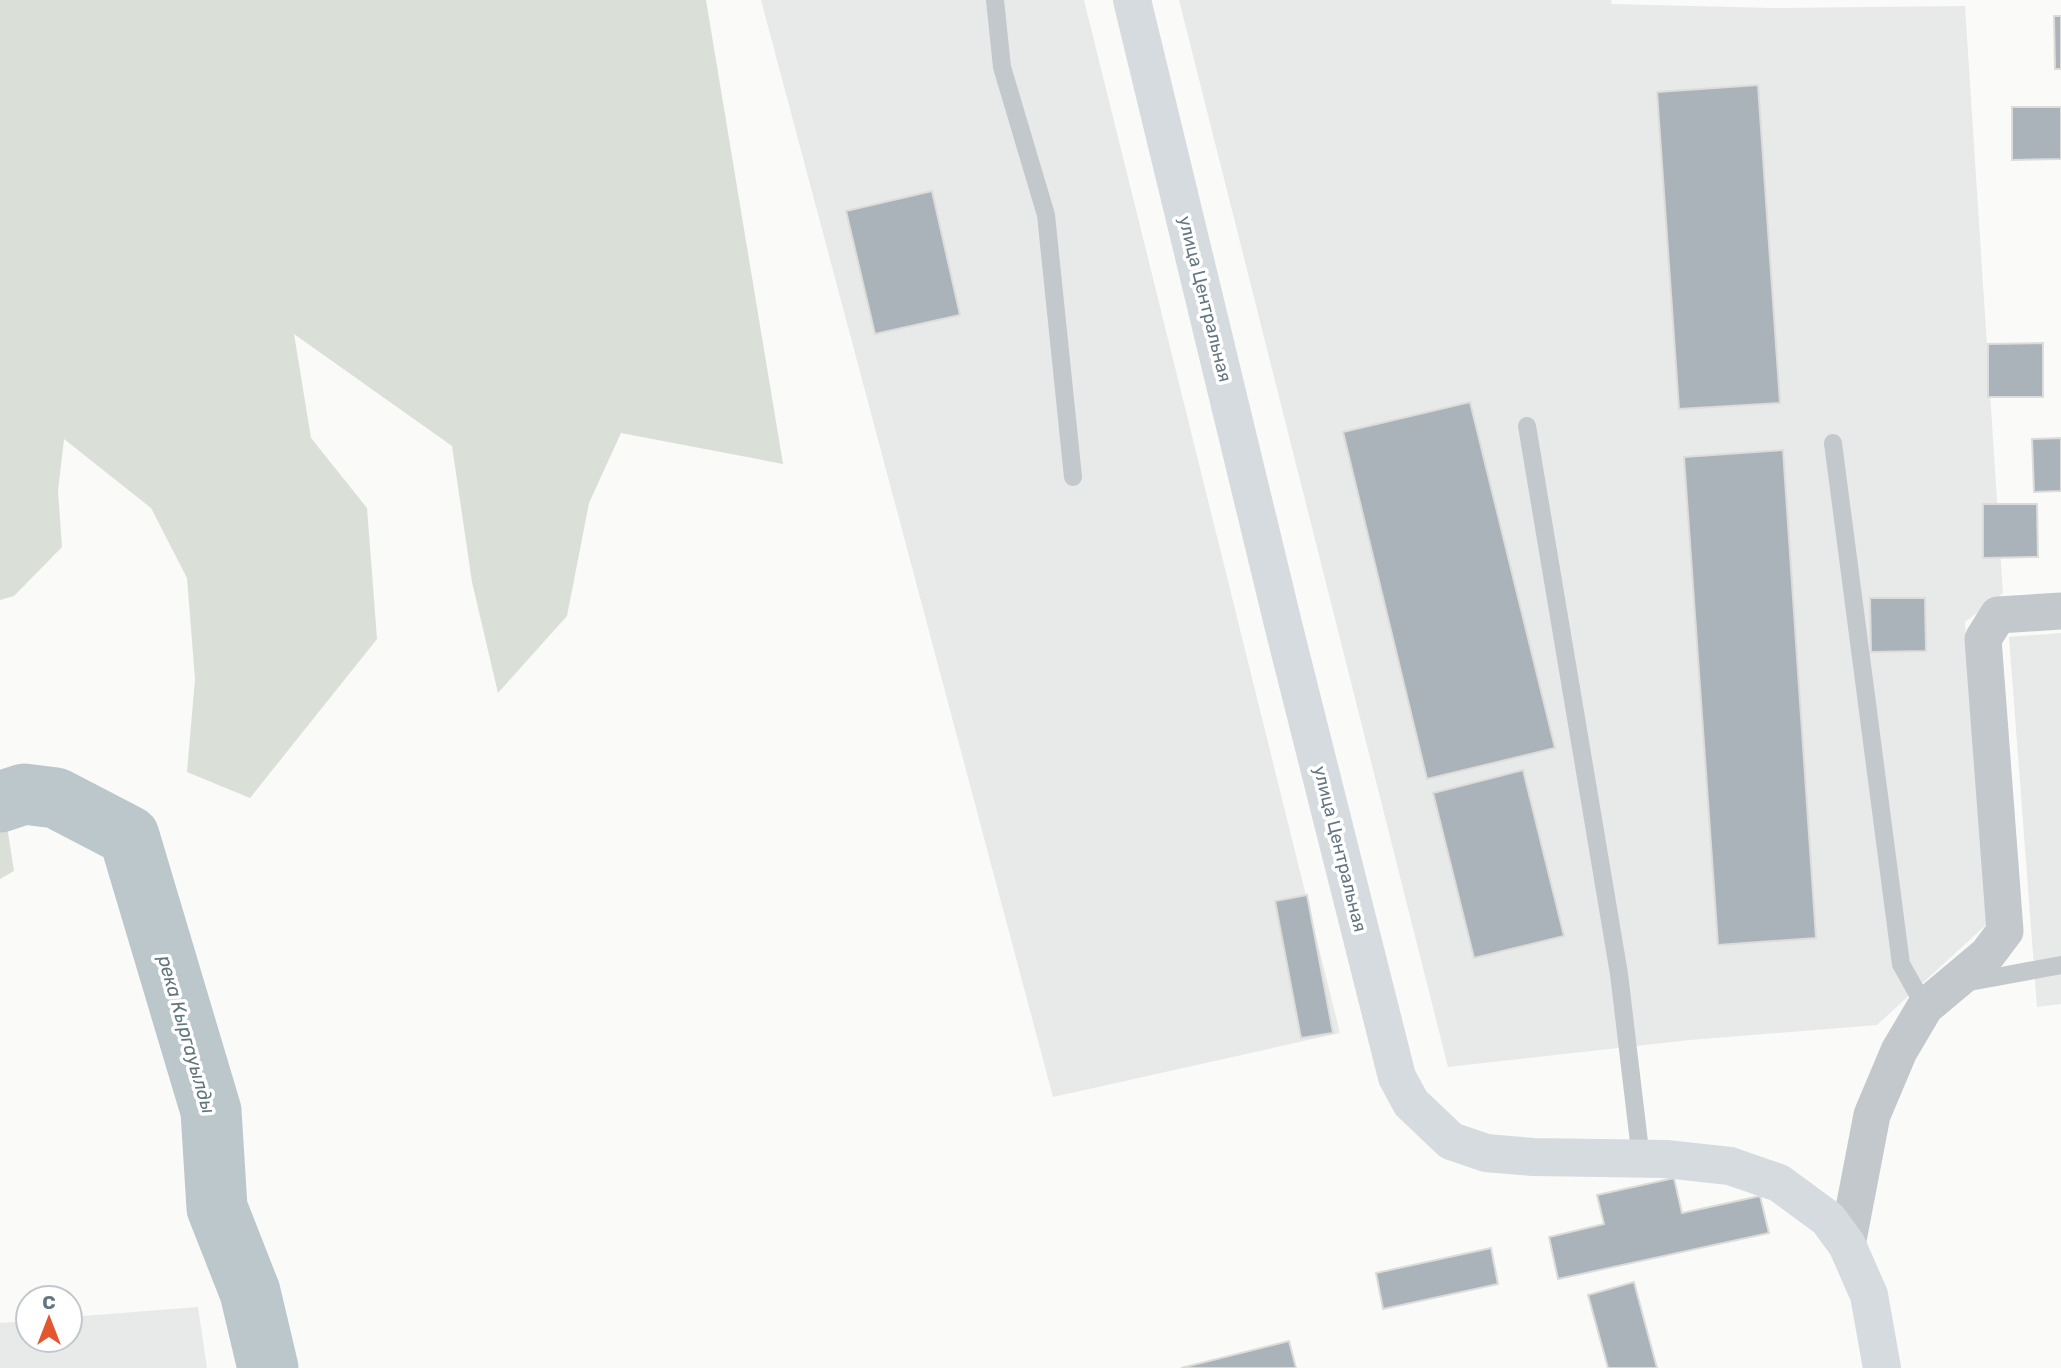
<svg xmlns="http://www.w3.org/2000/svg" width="2061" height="1368" viewBox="0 0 2061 1368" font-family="Rubik,sans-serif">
<rect width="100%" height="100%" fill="#fafaf8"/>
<path fill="#e8e9e9" d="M 761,0 L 1084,0 L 1340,1033 L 1053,1097 Z
M 1179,0 L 1611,0 L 1612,4 L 1772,8 L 1965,6 L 2003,593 L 1965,622 L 1987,924 L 1877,1025 L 1690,1040 L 1448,1067 Z
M 2061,633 L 2061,1004 L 2037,1007 L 2009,637 Z
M 198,1307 L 207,1368 L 0,1368 L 0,1323 L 28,1321 L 28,1340 L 70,1340 L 70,1317 Z"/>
<path fill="#dadfd7" d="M 0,0 L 706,0 L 783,464 L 621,433 L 589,503 L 567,616 L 498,693 L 472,582 L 452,446 L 294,334 L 311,438 L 367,508 L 377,639 L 250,798 L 187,772 L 195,679 L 187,578 L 151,508 L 64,439 L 58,491 L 62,547 L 14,596 L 0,600 Z
M 0,791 L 2,794 L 14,871 L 0,879 Z"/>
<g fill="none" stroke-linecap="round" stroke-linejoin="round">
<path stroke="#bbc7cb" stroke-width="61" d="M 0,802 L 24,794 L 56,798 L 129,836 L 211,1111 L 217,1208 L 250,1292 L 268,1368"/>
</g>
<path fill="#aab3b9" stroke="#dcdcda" stroke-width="2" d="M 2054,16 L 2061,16 L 2061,69 L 2055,69 Z
M 1758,85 L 1780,403 L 1679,409 L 1657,92 Z
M 2012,107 L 2061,107 L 2061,159 L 2012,160 Z
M 932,191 L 960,315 L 875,334 L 846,211 Z
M 2043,343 L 2043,397 L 1988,397 L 1988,344 Z
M 1470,402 L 1555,748 L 1427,779 L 1343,432 Z
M 2061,438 L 2061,491 L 2034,492 L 2032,439 Z
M 1783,450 L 1816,938 L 1718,945 L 1684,457 Z
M 1983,504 L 2037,504 L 2038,557 L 1983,558 Z
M 1870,598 L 1925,598 L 1926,651 L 1871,652 Z
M 1523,770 L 1564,936 L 1474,958 L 1433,793 Z
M 1307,895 L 1333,1033 L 1301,1038 L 1275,901 Z
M 1674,1178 L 1682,1213 L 1760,1196 L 1769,1233 L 1558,1279 L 1549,1237 L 1604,1224 L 1597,1195 Z
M 1491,1248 L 1498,1284 L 1383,1309 L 1376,1273 Z
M 1634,1282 L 1657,1368 L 1608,1368 L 1588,1295 Z
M 1289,1341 L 1296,1368 L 1181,1368 Z"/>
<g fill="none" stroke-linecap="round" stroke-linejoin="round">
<path stroke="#c3c8cc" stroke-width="18" d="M 995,0 L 1002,67 L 1046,215 L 1073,477
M 1527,426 L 1619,974 L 1641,1159
M 1833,443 L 1901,964 L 1925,1007
M 1964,983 L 2061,965"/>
<path stroke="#c3c8cc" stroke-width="37" d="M 1847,1245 L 1872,1115 L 1899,1051 L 1925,1007 L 1987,955 L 2005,931 L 1983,639 L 1998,615 L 2061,611"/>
<path stroke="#d6dbdf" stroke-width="38" d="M 1132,0 L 1284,628 L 1397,1077 L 1411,1103 L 1451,1141 L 1486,1153 L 1533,1157 L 1666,1159 L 1730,1166 L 1779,1183 L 1828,1219 L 1847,1245 L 1869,1295 L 1882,1368"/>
</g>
<g text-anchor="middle" stroke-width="7" stroke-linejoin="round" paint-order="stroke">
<g font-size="18" fill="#657683" stroke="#fff">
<text transform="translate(1205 299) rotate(76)" y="6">улица Центральная</text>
<text transform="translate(1340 849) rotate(76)" y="6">улица Центральная</text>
</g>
<g font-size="19" font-style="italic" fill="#60757c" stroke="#fff">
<text transform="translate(187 1034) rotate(74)" y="7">река Кыргауылды</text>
</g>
</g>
<g transform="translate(49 1319)"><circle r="33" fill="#ffffff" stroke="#c1c8cd" stroke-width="2"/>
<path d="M0-5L12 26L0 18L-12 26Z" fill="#e4572e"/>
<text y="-10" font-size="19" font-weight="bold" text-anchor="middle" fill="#657683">С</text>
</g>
</svg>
